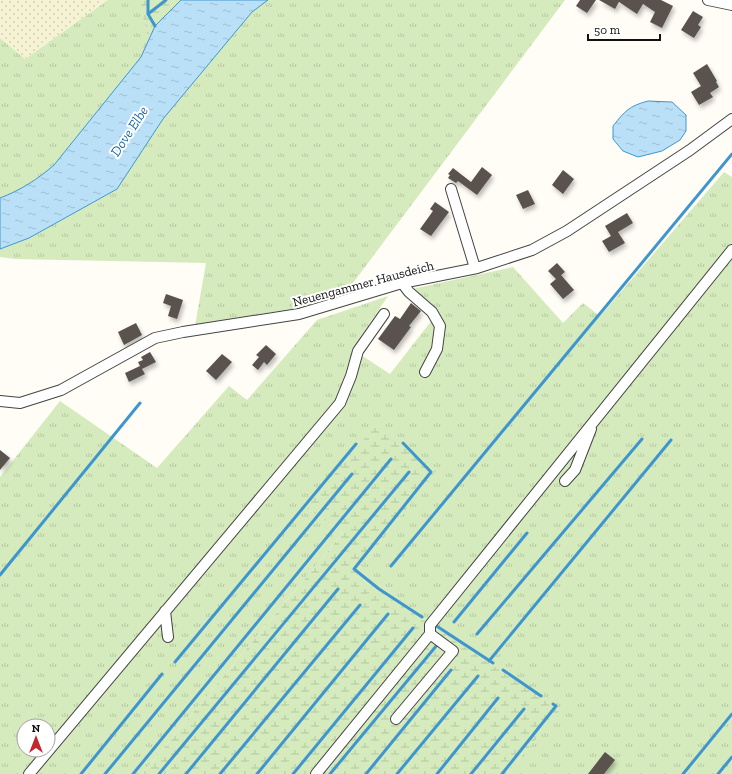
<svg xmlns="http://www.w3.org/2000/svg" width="732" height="774" viewBox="0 0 732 774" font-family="'Zilla Slab',serif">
<defs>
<pattern id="farmland-dots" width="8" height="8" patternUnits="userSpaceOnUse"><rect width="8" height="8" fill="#f6f3d4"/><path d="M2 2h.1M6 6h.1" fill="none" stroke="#d2cfb5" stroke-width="1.8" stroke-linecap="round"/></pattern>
<pattern id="grass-tufts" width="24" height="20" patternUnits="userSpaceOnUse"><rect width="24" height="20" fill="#d5ebbd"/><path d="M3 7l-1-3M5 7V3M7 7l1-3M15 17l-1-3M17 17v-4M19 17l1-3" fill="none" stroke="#b6c8a1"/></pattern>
<pattern id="wetland-marsh" width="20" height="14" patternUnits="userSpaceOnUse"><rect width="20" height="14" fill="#d5ebbd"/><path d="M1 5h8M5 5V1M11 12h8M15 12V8" fill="none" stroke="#b6c8a1"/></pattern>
<pattern id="water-ripples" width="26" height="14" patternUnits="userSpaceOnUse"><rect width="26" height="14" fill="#b9e0f7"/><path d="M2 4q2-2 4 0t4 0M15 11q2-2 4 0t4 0" fill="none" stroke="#9ebfd3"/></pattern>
<filter id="shadow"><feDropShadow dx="2" dy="3.5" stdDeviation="2" flood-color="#0004"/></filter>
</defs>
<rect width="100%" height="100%" fill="#fffdf5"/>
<path fill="url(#farmland-dots)" d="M 0,0 L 108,0 L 25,59 L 0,38 Z"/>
<path fill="url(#grass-tufts)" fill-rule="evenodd" d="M 108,0 L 181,0 L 155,26 L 141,57 L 54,165 C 38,179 21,190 0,198 L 0,38 L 25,59 Z
M 268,0 L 565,0 L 344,295 L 297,308 L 195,326 L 206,263 L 15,259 L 0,257 L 0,249 L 29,238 L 117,189 L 163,119 L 252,12 Z
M 724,172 L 732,177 L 732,774 L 507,774 L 559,710 L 355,575 L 435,471 L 306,508 L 343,533 L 142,774 L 0,774 L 0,477 L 60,401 L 157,468 L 229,386 L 247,400 L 317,320 L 388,296 L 352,349 L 390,374 L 439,311 L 412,289 L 513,267 L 563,323 L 583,303 L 600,316 ZM 24,726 L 48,726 L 48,750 L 24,750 Z"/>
<path fill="url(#wetland-marsh)" d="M 140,0 L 181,0 L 155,26 L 141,57 L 148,28 L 142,16 Z
M 376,425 L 436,471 L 355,575 L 560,710 L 507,774 L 142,774 L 343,533 L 306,508 Z"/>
<path fill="url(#water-ripples)" stroke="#3f96cf" d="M 181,0 L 268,0 L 252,12 L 163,119 L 117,189 L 29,238 L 0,249 L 0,198 C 21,190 38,179 54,165 L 141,57 L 155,26 Z
M 648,101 L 672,102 L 686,115 L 686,131 L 680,140 L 662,151 L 638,157 L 623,151 L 613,139 L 613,126 C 625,111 629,106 648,101 Z"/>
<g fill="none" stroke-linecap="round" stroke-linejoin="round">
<path stroke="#3f96cf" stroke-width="3" d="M 148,0 L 148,14 L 155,26
M 148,14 L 166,0
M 403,443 L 431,472 L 354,569 L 379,589 L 422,617
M 391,566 L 732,154
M 0,575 L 140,403
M 454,622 L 527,533
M 435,625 L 493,663
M 477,634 L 642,439
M 489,661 L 671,440
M 175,662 L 356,444
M 503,670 L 541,696
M 81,774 L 162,674
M 105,774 L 352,474
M 133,774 L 391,459
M 159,774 L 409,472
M 186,774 L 338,589
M 220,774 L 360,605
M 257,774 L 388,614
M 293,774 L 413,628
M 330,774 L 437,645
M 366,774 L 451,670
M 397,774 L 478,676
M 437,774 L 498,698
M 471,774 L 524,709
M 502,774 L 556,706 L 553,704
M 683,774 L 732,714
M 718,774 L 732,757"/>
</g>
<path fill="#5a524d" filter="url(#shadow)" d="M 580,0 L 596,0 L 587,13 L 576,6 Z
M 599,0 L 661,0 L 673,6 L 662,28 L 650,22 L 655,12 L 643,4 L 637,14 L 619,2 L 615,9 Z
M 693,11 L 703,17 L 698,25 L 701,27 L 694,38 L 681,30 Z
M 707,64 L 717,81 L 716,82 L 719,87 L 710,93 L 713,97 L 699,105 L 691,92 L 701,86 L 693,73 Z
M 482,167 L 492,175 L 477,195 L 458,181 L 456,183 L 448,178 L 450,175 L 448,174 L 453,168 L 471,182 Z
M 563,170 L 574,179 L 563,194 L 552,185 Z
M 528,190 L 535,204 L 523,209 L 516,195 Z
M 435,202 L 449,212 L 431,236 L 420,229 L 433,211 L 430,209 Z
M 627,213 L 633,223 L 618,232 L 625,243 L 609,252 L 602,241 L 611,236 L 605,226 Z
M 557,263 L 565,272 L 560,276 L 561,275 L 574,290 L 563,299 L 550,284 L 556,279 L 548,271 Z
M 166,294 L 183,300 L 177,319 L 168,316 L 171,306 L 163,303 Z
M 411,303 L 421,311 L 409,326 L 411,327 L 394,350 L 378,339 L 395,316 L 400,319 Z
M 136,323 L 142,335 L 124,345 L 118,332 Z
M 266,345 L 276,354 L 267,365 L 264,362 L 258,370 L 252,365 L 259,357 L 256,355 Z
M 150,352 L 156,362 L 142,369 L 145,374 L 129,382 L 125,373 L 140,366 L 138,362 L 143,360 L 141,357 Z
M 222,354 L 232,362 L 216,380 L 206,371 Z
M 0,450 L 10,458 L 0,470 Z
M 605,752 L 615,760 L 604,774 L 588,774 Z"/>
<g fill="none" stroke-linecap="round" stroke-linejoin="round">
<g stroke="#444" stroke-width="12">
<path id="minor" d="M 708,0 L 732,5
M 451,189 L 475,268
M 402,283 L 409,292 L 432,312 L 440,326 L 437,349 L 425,372
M 0,401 L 20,403 L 61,390 L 155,338 L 183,332 L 299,314 L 402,283 L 477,268 L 532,250 L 567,231 L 690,150 L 732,119
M 565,481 L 575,470 L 591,429
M 165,611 L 168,637
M 396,719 L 453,651 L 430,634
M 29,774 L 340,403 L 351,376 L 358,351 L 384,314
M 316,774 L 430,634 L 430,625 L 732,250"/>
</g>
<use href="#minor" stroke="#fff" stroke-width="10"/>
</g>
<g text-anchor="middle" stroke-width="4" stroke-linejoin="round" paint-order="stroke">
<g font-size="13" fill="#111" stroke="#fff">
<text transform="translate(363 283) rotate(-15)" y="5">Neuengammer Hausdeich</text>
</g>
<g font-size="14" font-style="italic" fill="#1768a6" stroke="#fff">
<text transform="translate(129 131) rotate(-57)" y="5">Dove Elbe</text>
</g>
</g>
<g transform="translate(36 738)"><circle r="19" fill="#ffffff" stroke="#a0a0a0"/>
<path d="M0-3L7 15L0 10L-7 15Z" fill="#c4262e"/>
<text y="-6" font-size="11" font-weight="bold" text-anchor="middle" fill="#111111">N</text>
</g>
<path d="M588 34v6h72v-6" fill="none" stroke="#111111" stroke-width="2"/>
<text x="594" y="34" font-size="12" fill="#111111" stroke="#ffffff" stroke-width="3" paint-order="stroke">50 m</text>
</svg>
